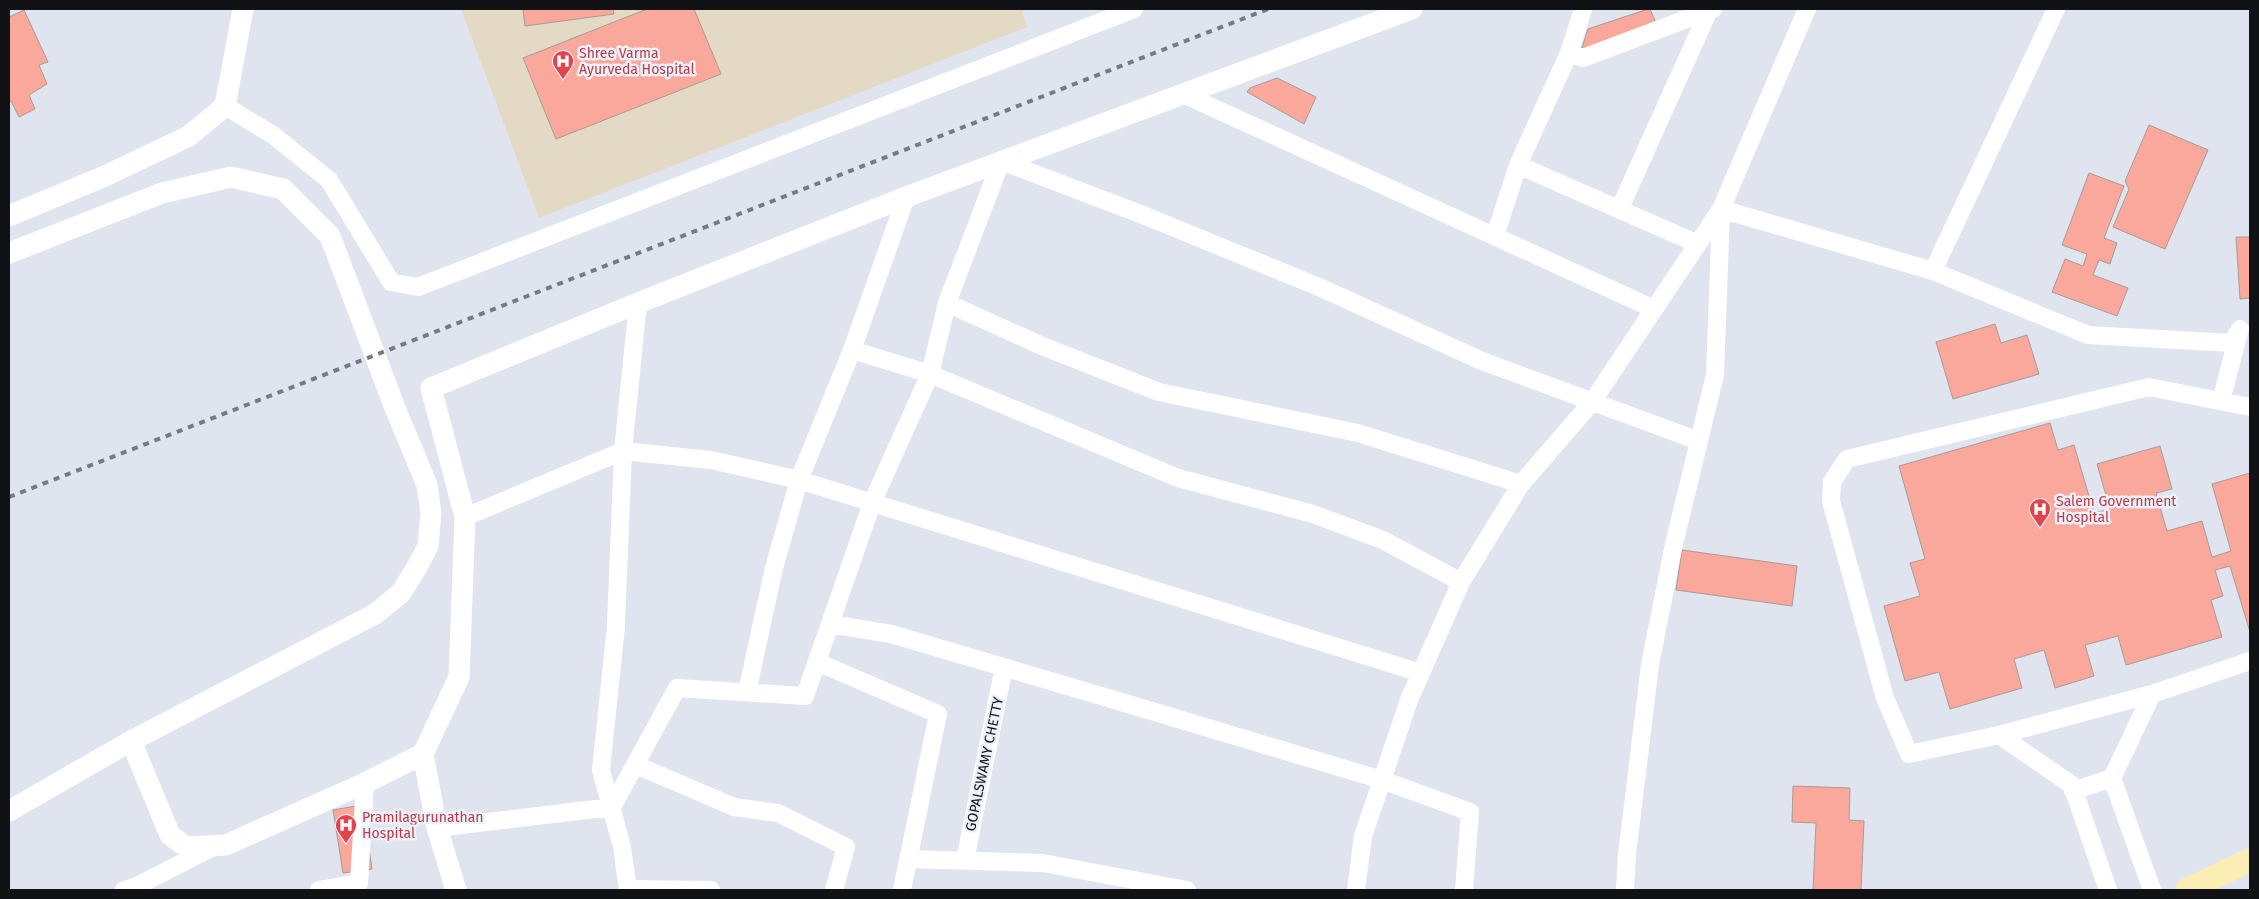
<svg xmlns="http://www.w3.org/2000/svg" width="2259" height="899" viewBox="0 0 2259 899" font-family="'Fira Sans',sans-serif">
<rect width="100%" height="100%" fill="#dfe4ef"/>
<path fill="#e4d9c4" d="M 461,9 L 1021,9 L 1027,27 L 539,218 Z"/>
<path fill="#faa89b" stroke="#a89b98" d="M 523,9 L 613,9 L 614,14 L 525,26 Z
M 647,9 L 694,9 L 721,74 L 556,139 L 523,58 Z
M 1648,9 L 1650,9 L 1656,23 L 1581,51 L 1588,29 Z
M 24,10 L 48,62 L 39,65 L 47,84 L 29,95 L 35,109 L 19,117 L 11,101 L 9,102 L 9,17 Z
M 1277,78 L 1316,97 L 1304,124 L 1247,92 L 1250,88 Z
M 2149,125 L 2208,150 L 2165,249 L 2113,227 L 2129,189 L 2125,181 Z
M 2089,173 L 2124,186 L 2104,238 L 2117,243 L 2110,264 L 2099,260 L 2093,275 L 2128,288 L 2117,316 L 2052,292 L 2065,259 L 2083,266 L 2087,254 L 2062,245 Z
M 2236,237 L 2250,237 L 2250,298 L 2240,299 Z
M 1995,324 L 2001,343 L 2027,335 L 2039,374 L 1953,399 L 1936,342 Z
M 2050,423 L 2058,450 L 2074,445 L 2094,513 L 2110,509 L 2097,464 L 2160,446 L 2172,489 L 2156,493 L 2167,531 L 2202,521 L 2212,557 L 2231,551 L 2212,484 L 2250,473 L 2250,632 L 2230,566 L 2215,570 L 2223,596 L 2211,600 L 2222,637 L 2126,665 L 2118,636 L 2085,645 L 2094,676 L 2055,688 L 2044,650 L 2014,659 L 2022,688 L 1950,709 L 1939,672 L 1905,681 L 1884,606 L 1920,596 L 1910,563 L 1925,559 L 1899,466 Z
M 1682,550 L 1797,566 L 1792,606 L 1676,590 Z
M 1793,786 L 1850,788 L 1849,820 L 1864,821 L 1861,890 L 1813,890 L 1816,823 L 1792,822 Z
M 362,805 L 372,869 L 343,873 L 333,810 Z"/>
<g fill="none" stroke-linecap="round" stroke-linejoin="round">
<path stroke="#fff" stroke-width="18" d="M 1569,53 L 1583,58 L 1713,9
M 1183,94 L 1654,309
M 225,106 L 273,135 L 329,180 L 391,282 L 418,287 L 1134,9
M 1518,165 L 1698,244
M 1620,208 L 1709,10
M 1721,209 L 1933,271 L 2088,335 L 2232,343 L 2240,329
M 1495,236 L 1518,165 L 1569,53 L 1583,9
M 1933,271 L 2056,9
M 947,303 L 1042,346 L 1159,392 L 1358,433 L 1521,484
M 852,350 L 930,374 L 1178,478 L 1313,514 L 1383,540 L 1461,582
M 2221,401 L 2239,332
M 465,517 L 623,451 L 711,460 L 799,480 L 1421,673
M 830,624 L 891,634 L 1135,706 L 1382,780 L 1470,812 L 1464,890
M 817,662 L 938,714 L 902,890
M 747,692 L 774,568 L 799,480 L 852,350 L 906,197
M 1999,735 L 2152,694
M 636,765 L 734,807 L 778,813 L 846,847 L 834,890
M 2073,791 L 2112,778
M 437,828 L 612,807 L 677,688 L 805,696 L 872,503 L 930,374 L 947,303 L 1001,161 L 1143,215 L 1319,287 L 1482,361 L 1699,441
M 909,859 L 1043,863 L 1187,890
M 965,860 L 1004,667
M 628,889 L 711,890
M 124,890 L 137,886 L 213,847
M 319,890 L 359,883 L 365,783
M 628,890 L 622,847 L 601,770 L 616,626 L 623,451 L 638,303
M 1356,890 L 1363,836 L 1382,780 L 1409,700 L 1461,582 L 1521,484 L 1592,402 L 1721,209 L 1807,9
M 1625,890 L 1627,855 L 1650,665 L 1674,544 L 1715,375 L 1721,210
M 2108,890 L 2072,785 L 1999,735 L 1909,754 L 1885,698 L 1831,501 L 1832,482 L 1847,459 L 2149,387 L 2250,407
M 2152,890 L 2112,778 L 2152,694 L 2250,661"/>
<path stroke="#fff" stroke-width="21" d="M 9,216 L 105,176 L 189,136 L 225,106 L 243,9
M 9,253 L 162,193 L 231,177 L 283,189 L 330,236 L 395,408 L 427,485 L 431,513 L 428,546 L 417,567 L 401,593 L 375,614 L 131,741 L 9,811
M 131,741 L 170,835 L 186,847 L 226,845 L 365,783 L 423,754 L 459,677 L 465,517 L 431,388 L 638,303 L 906,197 L 1412,9
M 423,754 L 437,828 L 456,890"/>
<path stroke="#faedb4" stroke-width="24" d="M 2187,890 L 2250,860"/>
<path stroke="#767a81" stroke-width="4" stroke-dasharray="6 6" stroke-linecap="butt" d="M 9,497 L 1268,9"/>
</g>
<defs>
<g id="hospital-pin" transform="scale(1.125)"><path d="M0 17L-7.5 6A9.5 9.5 0 1 1 7.5 6Z" fill="#e0444e" stroke="#ecf1fc"/><path d="M-5-5h3v3.5h4V-5h3V5h-3V1.5h-4V5h-3Z" fill="#fff"/></g>
</defs>
<g fill-rule="evenodd">
<use href="#hospital-pin" x="563" y="61"/>
<use href="#hospital-pin" x="2040" y="509"/>
<use href="#hospital-pin" x="346" y="825"/>
</g>
<g text-anchor="middle" stroke-width="5" stroke-linejoin="round" paint-order="stroke">
<g font-size="14" fill="#be3a42" stroke="#ecf1fc" text-anchor="start">
<text x="579" y="58">Shree Varma<tspan x="579" dy="16">Ayurveda Hospital</tspan></text>
<text x="2056" y="506">Salem Government<tspan x="2056" dy="16">Hospital</tspan></text>
<text x="362" y="822">Pramilagurunathan<tspan x="362" dy="16">Hospital</tspan></text>
</g>
<g font-size="14" fill="#101215" stroke="#ecf1fc">
<text transform="translate(984 764) rotate(-78)" y="5">GOPALSWAMY CHETTY</text>
</g>
</g>
<rect width="2259" height="899" fill="none" stroke="#101215" stroke-width="20"/>
</svg>
